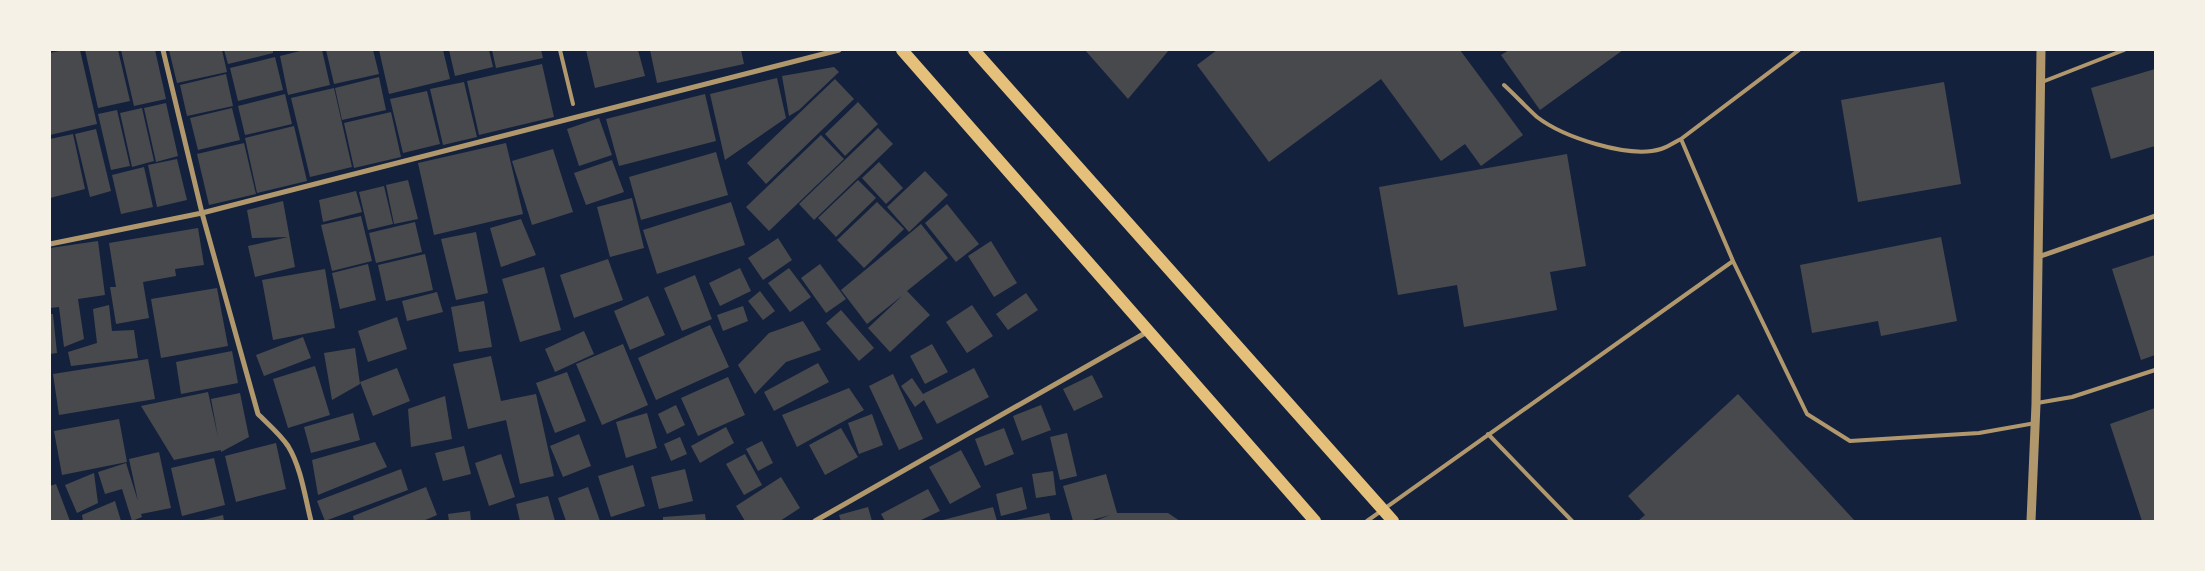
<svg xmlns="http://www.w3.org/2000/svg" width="2205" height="571" viewBox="0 0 2205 571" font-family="'Golos Text',sans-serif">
<rect width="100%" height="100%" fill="#14213d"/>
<path fill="#48494c" d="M 64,50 L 80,50 L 97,124 L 50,135 L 50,53 Z
M 85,50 L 118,50 L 130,101 L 98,108 Z
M 121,50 L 155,50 L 166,99 L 134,106 Z
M 169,50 L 222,50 L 227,72 L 177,83 Z
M 224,50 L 273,50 L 273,53 L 228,64 Z
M 304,50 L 322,50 L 330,85 L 288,95 L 280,56 Z
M 326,50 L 373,50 L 379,74 L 334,84 Z
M 379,50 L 443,50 L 450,79 L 389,94 Z
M 449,50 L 489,50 L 493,67 L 455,76 Z
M 492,50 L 541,50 L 543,58 L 496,68 Z
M 586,50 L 638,50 L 645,76 L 595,88 Z
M 650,50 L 741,50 L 744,64 L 657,83 Z
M 1085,50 L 1169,50 L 1128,99 Z
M 1217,50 L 1460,50 L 1523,135 L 1481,166 L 1465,144 L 1441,161 L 1381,79 L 1269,162 L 1197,65 Z
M 1509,50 L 1623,50 L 1540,110 L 1501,55 Z
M 275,57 L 283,90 L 238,101 L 230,68 Z
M 542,64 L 554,117 L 479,135 L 467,81 Z
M 834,67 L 839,72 L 799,110 L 789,116 L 782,76 Z
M 2155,69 L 2155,146 L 2111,159 L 2091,88 Z
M 226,74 L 233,106 L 187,116 L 180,85 Z
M 379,77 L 386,110 L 342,120 L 335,88 Z
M 777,78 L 786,118 L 725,160 L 710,94 Z
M 835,79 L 854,99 L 766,184 L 747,163 Z
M 464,82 L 477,137 L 443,145 L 430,89 Z
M 1944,82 L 1961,184 L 1858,202 L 1841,100 Z
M 334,88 L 352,167 L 310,177 L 291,98 Z
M 427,91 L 440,144 L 403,153 L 390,99 Z
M 285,94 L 292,124 L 245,135 L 238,106 Z
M 705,94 L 716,141 L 619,166 L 606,119 Z
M 858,102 L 878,124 L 845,156 L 825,134 Z
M 166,103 L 178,156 L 156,162 L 144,108 Z
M 142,108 L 154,161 L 132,167 L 120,113 Z
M 232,108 L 240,140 L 198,150 L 190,118 Z
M 117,110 L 130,166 L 111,170 L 98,114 Z
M 391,112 L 401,157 L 354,168 L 344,123 Z
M 599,118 L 612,155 L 579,166 L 567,129 Z
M 294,126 L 307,181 L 257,193 L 245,138 Z
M 878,128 L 893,144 L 814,220 L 799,204 Z
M 96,129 L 111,191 L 90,197 L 75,134 Z
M 73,134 L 85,189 L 50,198 L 50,139 Z
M 821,135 L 844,159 L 769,231 L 746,207 Z
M 244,143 L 256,194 L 209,205 L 197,154 Z
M 506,143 L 523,214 L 434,235 L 418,163 Z
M 553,149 L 573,212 L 532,225 L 512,161 Z
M 716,152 L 728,195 L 641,220 L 629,177 Z
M 1567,154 L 1586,266 L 1550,272 L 1557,310 L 1464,327 L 1457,285 L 1398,295 L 1379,187 Z
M 177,159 L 187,200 L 157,207 L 148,165 Z
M 612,160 L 624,192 L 586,205 L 574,173 Z
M 879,162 L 903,188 L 886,204 L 862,178 Z
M 144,167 L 153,207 L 121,214 L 112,175 Z
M 925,171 L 948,195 L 909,232 L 887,207 Z
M 408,180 L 418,219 L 394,224 L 386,185 Z
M 858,180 L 876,198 L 836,237 L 818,218 Z
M 384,186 L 393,224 L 368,230 L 359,192 Z
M 356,191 L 362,212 L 323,222 L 319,200 Z
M 632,198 L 644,248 L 610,257 L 597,207 Z
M 283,201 L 295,267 L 255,277 L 248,246 L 288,237 L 252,238 L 247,210 Z
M 731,202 L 745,245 L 657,274 L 643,230 Z
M 877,202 L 904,229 L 864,268 L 837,240 Z
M 947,204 L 979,244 L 956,262 L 925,223 Z
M 361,216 L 372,261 L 332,271 L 321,225 Z
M 521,219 L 536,255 L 501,267 L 490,228 Z
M 415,222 L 422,252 L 376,263 L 369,233 Z
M 921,224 L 948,258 L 907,291 L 930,315 L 890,352 L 868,328 L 903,295 L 867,324 L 841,290 Z
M 198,228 L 204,265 L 175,269 L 176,276 L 143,282 L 149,318 L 116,324 L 110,287 L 116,287 L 109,243 Z
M 476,232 L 488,293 L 456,300 L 441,239 Z
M 1941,237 L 1957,321 L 1881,336 L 1878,321 L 1812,333 L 1800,265 Z
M 778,238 L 792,260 L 763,280 L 748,258 Z
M 98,241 L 105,295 L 78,299 L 84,339 L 64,347 L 59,307 L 50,308 L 50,248 Z
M 991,241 L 1017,283 L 994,297 L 968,256 Z
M 425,254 L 433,290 L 386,301 L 378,265 Z
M 2155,255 L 2155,355 L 2141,360 L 2112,269 Z
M 608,259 L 623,300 L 574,318 L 560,275 Z
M 368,264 L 376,300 L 340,309 L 332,273 Z
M 820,264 L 846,299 L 826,313 L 801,278 Z
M 544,267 L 561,330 L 520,342 L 502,279 Z
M 740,268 L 751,291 L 720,306 L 709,283 Z
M 789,268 L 811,297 L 790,312 L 768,283 Z
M 325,269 L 335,328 L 273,340 L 262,280 Z
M 695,275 L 712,319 L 682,331 L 664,288 Z
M 217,288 L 228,346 L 161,358 L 151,299 Z
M 760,291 L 775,311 L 763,320 L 748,301 Z
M 437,292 L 443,312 L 407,321 L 402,301 Z
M 1026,293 L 1038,310 L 1008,330 L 996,314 Z
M 648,296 L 665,335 L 630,350 L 614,311 Z
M 484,301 L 492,347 L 459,352 L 451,307 Z
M 109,305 L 112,331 L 134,330 L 138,358 L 71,366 L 68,352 L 97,343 L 93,309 Z
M 972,305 L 993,336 L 967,353 L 946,322 Z
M 743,306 L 748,321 L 723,331 L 717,315 Z
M 841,310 L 874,348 L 859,361 L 826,323 Z
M 50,314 L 53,314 L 57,353 L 50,354 Z
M 397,317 L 407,349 L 368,362 L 358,331 Z
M 803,321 L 821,350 L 786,362 L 755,394 L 738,365 L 769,333 Z
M 710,325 L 729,367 L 656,400 L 638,358 Z
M 584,331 L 594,354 L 555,372 L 545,349 Z
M 303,337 L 311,358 L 264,376 L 256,355 Z
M 623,344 L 648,405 L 602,425 L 576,364 Z
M 932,344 L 948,372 L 925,384 L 910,356 Z
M 355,348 L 360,384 L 332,400 L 324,353 Z
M 232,351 L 238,383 L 181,394 L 176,362 Z
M 491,356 L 501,401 L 536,394 L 554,476 L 520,484 L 506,420 L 468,429 L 453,364 Z
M 148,359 L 155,399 L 59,415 L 53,374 Z
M 818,363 L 829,382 L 774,411 L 764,392 Z
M 315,366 L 330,415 L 288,428 L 273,379 Z
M 397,368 L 410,401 L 373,416 L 360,382 Z
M 974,368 L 989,397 L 937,424 L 924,400 L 915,407 L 901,386 L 912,378 L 923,394 Z
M 567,372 L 586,421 L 555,433 L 536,383 Z
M 893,374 L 923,439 L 899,450 L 869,386 Z
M 1092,375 L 1103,397 L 1074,411 L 1063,389 Z
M 728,377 L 745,415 L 698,436 L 681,398 Z
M 849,388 L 864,410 L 797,447 L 782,415 Z
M 208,392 L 218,437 L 211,399 L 240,393 L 249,437 L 221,452 L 221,450 L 174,460 L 141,406 Z
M 1738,394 L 1855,521 L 1638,521 L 1645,515 L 1628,496 Z
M 445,396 L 452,439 L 411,447 L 408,409 Z
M 676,405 L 685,425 L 667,434 L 658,414 Z
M 1041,405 L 1051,430 L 1022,441 L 1013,416 Z
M 2155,408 L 2155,521 L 2142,521 L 2110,424 Z
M 353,413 L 360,440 L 311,453 L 304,427 Z
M 647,413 L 657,448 L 626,458 L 616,422 Z
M 872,414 L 883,445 L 859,454 L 848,423 Z
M 119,419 L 127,462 L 62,475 L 54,431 Z
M 726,427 L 734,443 L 700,463 L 691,446 Z
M 841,428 L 858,457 L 825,475 L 809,445 Z
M 1004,428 L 1014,454 L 985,466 L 975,439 Z
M 1067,433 L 1077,476 L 1060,480 L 1050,437 Z
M 579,434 L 591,466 L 563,477 L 550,446 Z
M 680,437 L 687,454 L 671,461 L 664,444 Z
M 762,441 L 773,463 L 758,471 L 746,449 Z
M 375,442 L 387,467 L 318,495 L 312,460 Z
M 276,443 L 286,489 L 236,502 L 225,456 Z
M 464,446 L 471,474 L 443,481 L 435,453 Z
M 961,450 L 981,487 L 950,504 L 929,467 Z
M 159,452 L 171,508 L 141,514 L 142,517 L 132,521 L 122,489 L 105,494 L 98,472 L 126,463 L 138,501 L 129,459 Z
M 501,454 L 515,497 L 489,506 L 475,463 Z
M 745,454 L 762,485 L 744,495 L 726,464 Z
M 214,458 L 225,505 L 182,516 L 171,468 Z
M 633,465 L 645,506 L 611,517 L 598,476 Z
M 401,469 L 408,490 L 325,521 L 317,501 Z
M 685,469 L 693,501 L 659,509 L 651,477 Z
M 1053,471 L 1056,495 L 1036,498 L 1032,474 Z
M 94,473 L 98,503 L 77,513 L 65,485 Z
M 1106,474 L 1117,513 L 1168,513 L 1180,521 L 1095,521 L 1110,515 L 1089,521 L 1073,521 L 1063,486 Z
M 781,477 L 800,508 L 780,521 L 745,521 L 736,506 Z
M 56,484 L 70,521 L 50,521 L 50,486 Z
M 426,487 L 437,515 L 423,521 L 354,521 L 353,516 Z
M 588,487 L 600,521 L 566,521 L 558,498 Z
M 1022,487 L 1027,509 L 1001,516 L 996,494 Z
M 928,489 L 940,511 L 919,521 L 885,521 L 881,514 Z
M 548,496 L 555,521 L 520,521 L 516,504 Z
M 115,501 L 121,521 L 83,521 L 82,515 Z
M 868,507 L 872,521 L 841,521 L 839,515 Z
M 993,507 L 997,521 L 943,521 L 943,520 Z
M 470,511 L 471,521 L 449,521 L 448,514 Z
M 1049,513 L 1051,521 L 1016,521 L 1016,520 Z
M 705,514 L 706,521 L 663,521 L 663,517 Z
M 223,515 L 224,521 L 203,521 L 203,520 Z"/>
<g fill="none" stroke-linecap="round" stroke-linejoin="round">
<path stroke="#b1986c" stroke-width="4" d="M 560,50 L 573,104
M 1799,50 L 1681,139 L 1733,261 L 1807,414 L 1850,441 L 1979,433 L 2035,423
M 2042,82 L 2124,50
M 1504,85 C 1515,95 1526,107 1537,117 C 1563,137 1629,159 1661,149 C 1668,147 1675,142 1681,139
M 2037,403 L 2072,397 L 2155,370
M 1488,434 L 1572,521
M 1367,521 L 1733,261"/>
<path stroke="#b1986c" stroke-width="5" d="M 163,50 L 202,213 L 258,414 C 268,424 280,434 288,446 C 301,467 305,497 311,521
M 50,244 L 202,213 L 839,50
M 2038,257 L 2155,216
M 815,521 L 1147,332"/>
<path stroke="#b1986c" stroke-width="9" d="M 2031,521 L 2036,404 L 2041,50"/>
<path stroke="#e5c07b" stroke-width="12" d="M 902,50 L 1315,521
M 974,50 L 1393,521"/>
</g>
<rect width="2205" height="571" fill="none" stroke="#f6f1e7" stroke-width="102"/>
</svg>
